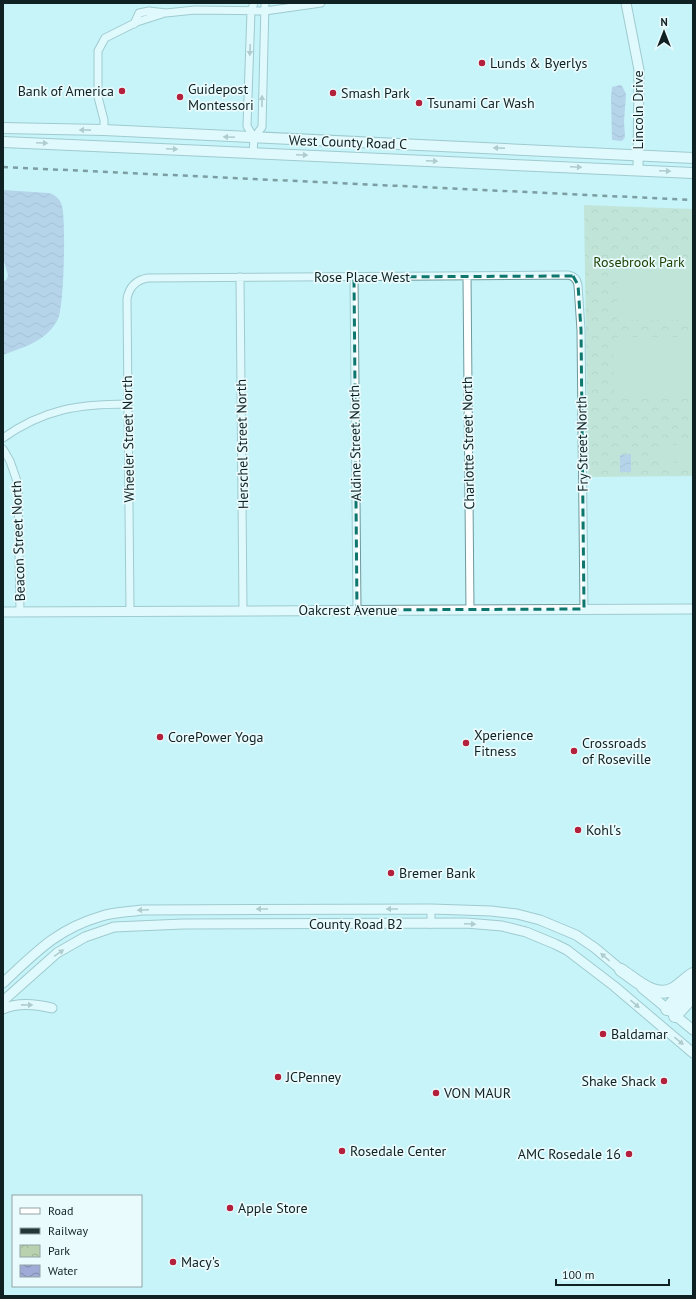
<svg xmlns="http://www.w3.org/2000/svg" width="696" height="1299" viewBox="0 0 696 1299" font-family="'PT Sans',sans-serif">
<defs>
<pattern id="park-crowns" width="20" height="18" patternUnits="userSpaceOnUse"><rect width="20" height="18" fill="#b9d1af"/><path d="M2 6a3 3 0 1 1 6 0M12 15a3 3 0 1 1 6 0" fill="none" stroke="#9eb396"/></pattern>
<pattern id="water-waves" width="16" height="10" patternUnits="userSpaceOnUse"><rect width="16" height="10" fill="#9faad6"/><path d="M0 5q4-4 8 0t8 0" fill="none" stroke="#808aad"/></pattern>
</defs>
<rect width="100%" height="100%" fill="#c7f4f9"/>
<path fill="url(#park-crowns)" d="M 584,205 L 693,209 L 693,476 L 588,477 Z"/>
<path fill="#b9d1af" d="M 617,258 L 693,258 L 693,320 L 617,320 Z
M 613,337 L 693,337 L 693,399 L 614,399 Z
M 660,440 L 673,440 L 674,468 L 660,468 Z
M 677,441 L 691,441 L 691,468 L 677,468 Z"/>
<path fill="url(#water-waves)" d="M 620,85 L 622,86 L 626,94 L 624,121 L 625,137 L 622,141 L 612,140 L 611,97 L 612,87 Z
M 3,190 L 48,193 C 55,194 61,200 62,206 C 66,221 64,307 58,319 C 47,341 24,347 3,355 L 3,282 L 7,279 L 8,275 L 3,258 Z
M 631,454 L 631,472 L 620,472 L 620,455 Z"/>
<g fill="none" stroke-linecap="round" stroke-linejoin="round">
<g stroke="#6e999d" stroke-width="9">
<path id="minor" d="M 134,24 L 139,13 L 149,11 L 166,13 L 195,10 L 265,11 L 321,3
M 104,130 L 104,120 L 98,97 L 98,51 L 105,38 L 137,22 L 162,14
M 254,138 L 247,126 L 251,11 L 254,3
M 253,153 L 254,138 L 262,127 L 265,3
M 467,276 L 470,610
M 240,277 L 243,611
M 354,277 L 357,610
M 3,438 C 44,409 79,404 128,404
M 3,449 L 10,461 L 18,484 L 20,612
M 130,611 L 127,299 C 129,287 136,280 148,278 L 568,275 C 574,276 577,279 578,285 L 581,330 L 584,609
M 431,909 L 431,924"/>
</g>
<g stroke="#6e999d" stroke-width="11">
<path id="tertiary" d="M 626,3 L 639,70 L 638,170
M 3,612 L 693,609
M 3,983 C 36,952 57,929 102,916 C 115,912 129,912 142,910 L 431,909 L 491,911 L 517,914 L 540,920 L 576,935 L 595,948 L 626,974
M 642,988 L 693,1030
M 3,1001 L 57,953 L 85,937 L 114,927 L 183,924 L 466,923 L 502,926 L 526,932 L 555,944 L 567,950 L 614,986 L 693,1053
M 3,1009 C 18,1002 36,1004 52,1008"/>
</g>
<g stroke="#6e999d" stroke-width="12">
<path id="secondary" d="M 3,128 L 104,130 L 693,158
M 3,142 L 693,173"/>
</g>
<g stroke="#6e999d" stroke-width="14">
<path id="trunk" d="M 621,970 C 636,980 655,999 673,989 C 680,985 686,978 693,974
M 667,1009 L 690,983
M 675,1016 L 693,996"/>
</g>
<use href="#minor" stroke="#fff" stroke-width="7"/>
<use href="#tertiary" stroke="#fff" stroke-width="9"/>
<use href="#secondary" stroke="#fff" stroke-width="10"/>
<use href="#trunk" stroke="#fff" stroke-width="12"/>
<path stroke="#233739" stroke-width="2.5" stroke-dasharray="5 5" stroke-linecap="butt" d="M 3,167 L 693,200"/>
</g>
<defs><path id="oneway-solid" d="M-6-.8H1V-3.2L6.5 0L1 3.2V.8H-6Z"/></defs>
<g fill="#939b9c">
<use href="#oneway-solid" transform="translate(250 50) rotate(92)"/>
<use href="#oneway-solid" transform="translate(262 101) rotate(-89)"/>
<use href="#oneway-solid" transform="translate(85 130) rotate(-179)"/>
<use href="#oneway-solid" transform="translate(229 137) rotate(-177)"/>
<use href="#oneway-solid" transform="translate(42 143) rotate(3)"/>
<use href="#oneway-solid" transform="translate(499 148) rotate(-177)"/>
<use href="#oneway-solid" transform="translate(172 149) rotate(2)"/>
<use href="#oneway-solid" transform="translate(302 155) rotate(3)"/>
<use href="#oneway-solid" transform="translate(432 161) rotate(3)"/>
<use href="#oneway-solid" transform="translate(576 167) rotate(3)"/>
<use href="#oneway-solid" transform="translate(665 171) rotate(3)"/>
<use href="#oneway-solid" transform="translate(262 909) rotate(180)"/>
<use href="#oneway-solid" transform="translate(392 909) rotate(180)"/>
<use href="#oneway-solid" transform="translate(143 910) rotate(177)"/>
<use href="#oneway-solid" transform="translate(470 924) rotate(3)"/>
<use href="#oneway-solid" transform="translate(59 953) rotate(-34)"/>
<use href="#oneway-solid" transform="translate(605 957) rotate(-140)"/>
<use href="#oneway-solid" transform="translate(635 1004) rotate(41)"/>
<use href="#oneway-solid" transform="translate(27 1005) rotate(1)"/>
<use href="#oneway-solid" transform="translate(679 1041) rotate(39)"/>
</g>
<path d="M0 0H696V1299H0ZM 573,276 L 578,285 L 581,330 L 584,609 L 357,610 L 354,277 Z" fill="#c7f4f9" fill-opacity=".55" fill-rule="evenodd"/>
<path fill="none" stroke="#0f766e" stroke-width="3" stroke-dasharray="8 5" stroke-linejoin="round" d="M 573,276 L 578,285 L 581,330 L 584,609 L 357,610 L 354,277 Z"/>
<g fill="#b3203c" stroke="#eafbfd" stroke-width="1.5">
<circle cx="482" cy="63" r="4"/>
<circle cx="122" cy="91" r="4"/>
<circle cx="333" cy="93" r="4"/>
<circle cx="180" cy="97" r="4"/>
<circle cx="419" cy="103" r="4"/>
<circle cx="160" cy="737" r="4"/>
<circle cx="466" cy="743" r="4"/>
<circle cx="574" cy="751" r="4"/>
<circle cx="578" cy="830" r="4"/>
<circle cx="391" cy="873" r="4"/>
<circle cx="603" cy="1034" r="4"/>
<circle cx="278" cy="1077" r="4"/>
<circle cx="664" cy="1081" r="4"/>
<circle cx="436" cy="1093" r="4"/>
<circle cx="342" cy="1151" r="4"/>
<circle cx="629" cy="1154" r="4"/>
<circle cx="230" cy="1208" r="4"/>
<circle cx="173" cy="1262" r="4"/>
</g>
<g text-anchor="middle" stroke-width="3.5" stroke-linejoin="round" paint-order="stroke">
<g font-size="14" fill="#102123" stroke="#eafbfd" text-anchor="start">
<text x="490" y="68">Lunds &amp; Byerlys</text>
<text x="188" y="94">Guidepost<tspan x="188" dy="16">Montessori</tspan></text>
<text x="114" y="96" text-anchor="end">Bank of America</text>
<text x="341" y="98">Smash Park</text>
<text x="427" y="108">Tsunami Car Wash</text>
<text x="474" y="740">Xperience<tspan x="474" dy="16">Fitness</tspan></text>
<text x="168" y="742">CorePower Yoga</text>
<text x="582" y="748">Crossroads<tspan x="582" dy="16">of Roseville</tspan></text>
<text x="586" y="835">Kohl's</text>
<text x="399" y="878">Bremer Bank</text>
<text x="611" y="1039">Baldamar</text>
<text x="286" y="1082">JCPenney</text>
<text x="656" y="1086" text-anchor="end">Shake Shack</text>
<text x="444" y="1098">VON MAUR</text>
<text x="350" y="1156">Rosedale Center</text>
<text x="621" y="1159" text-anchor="end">AMC Rosedale 16</text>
<text x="238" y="1213">Apple Store</text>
<text x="181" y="1267">Macy's</text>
</g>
<g font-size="14" fill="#102123" stroke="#eafbfd">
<text transform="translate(638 110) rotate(-90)" y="5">Lincoln Drive</text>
<text transform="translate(348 142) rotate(2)" y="5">West County Road C</text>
<text x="362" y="282">Rose Place West</text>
<text transform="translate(128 439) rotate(-91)" y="5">Wheeler Street North</text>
<text transform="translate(355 443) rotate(-91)" y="5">Aldine Street North</text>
<text transform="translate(468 443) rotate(-91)" y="5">Charlotte Street North</text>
<text transform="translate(242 444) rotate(-91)" y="5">Herschel Street North</text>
<text transform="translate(582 444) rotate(-91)" y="5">Fry Street North</text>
<text transform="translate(18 541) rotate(-92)" y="5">Beacon Street North</text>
<text x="348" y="615">Oakcrest Avenue</text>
<text x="356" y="929">County Road B2</text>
</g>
<g font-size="14" fill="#1e4205" stroke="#eafbfd">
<text x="639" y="267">Rosebrook Park</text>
</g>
</g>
<rect width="696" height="1299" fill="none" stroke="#102123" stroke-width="8"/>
<rect x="12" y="1195" width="130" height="92" fill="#eafbfd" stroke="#93a4a6"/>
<rect x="20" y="1208" width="20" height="6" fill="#ffffff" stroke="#93a4a6"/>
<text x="48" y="1215" font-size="12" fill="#102123">Road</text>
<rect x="20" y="1228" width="20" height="6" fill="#233739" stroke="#93a4a6"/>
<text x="48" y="1235" font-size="12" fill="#102123">Railway</text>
<rect x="20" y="1245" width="20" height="12" fill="url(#park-crowns)" stroke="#93a4a6"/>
<text x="48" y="1255" font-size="12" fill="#102123">Park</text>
<rect x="20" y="1265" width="20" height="12" fill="url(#water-waves)" stroke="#93a4a6"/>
<text x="48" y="1275" font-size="12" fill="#102123">Water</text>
<g transform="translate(664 32)" stroke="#eafbfd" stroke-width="3" paint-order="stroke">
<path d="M0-3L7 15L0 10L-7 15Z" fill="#102123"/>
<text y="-6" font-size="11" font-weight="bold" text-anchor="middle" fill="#102123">N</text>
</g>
<path d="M556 1279v6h113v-6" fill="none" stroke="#102123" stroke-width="2"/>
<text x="562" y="1279" font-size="12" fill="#102123" stroke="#eafbfd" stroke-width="3" paint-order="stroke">100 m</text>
</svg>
